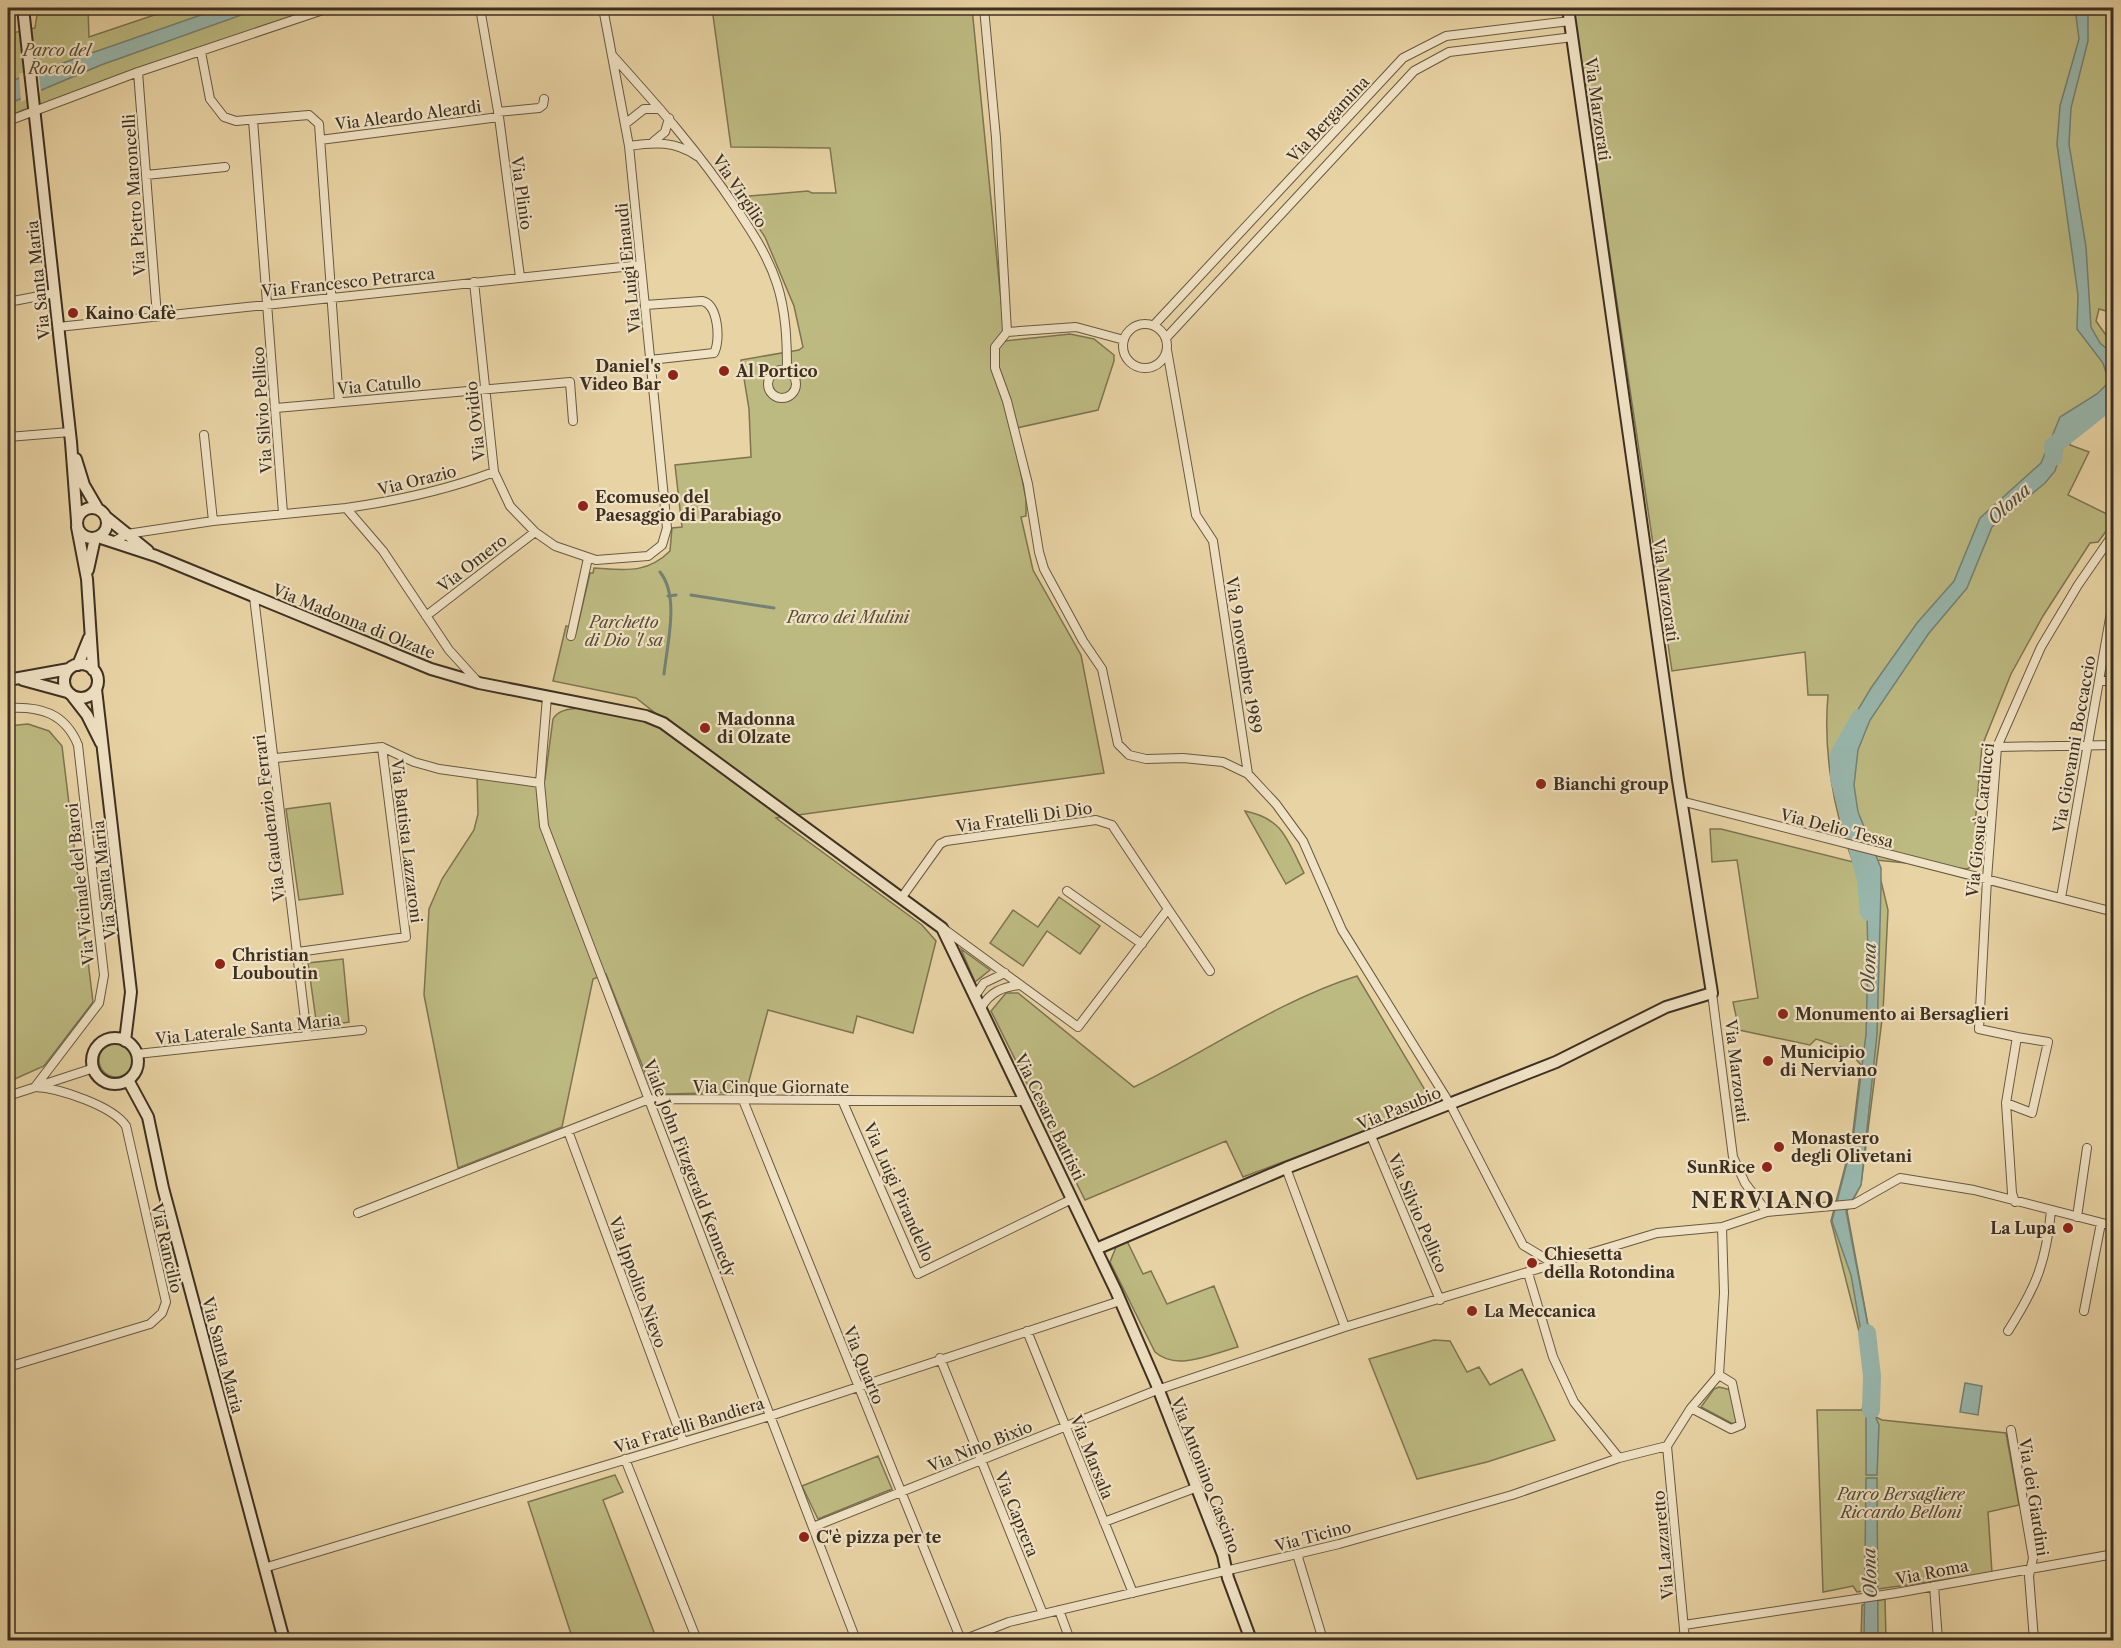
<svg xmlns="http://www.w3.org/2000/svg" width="2121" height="1648" viewBox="0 0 2121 1648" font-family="'Libre Caslon Text',serif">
<rect width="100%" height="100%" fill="#e8d3a4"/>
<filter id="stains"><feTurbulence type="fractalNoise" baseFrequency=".00333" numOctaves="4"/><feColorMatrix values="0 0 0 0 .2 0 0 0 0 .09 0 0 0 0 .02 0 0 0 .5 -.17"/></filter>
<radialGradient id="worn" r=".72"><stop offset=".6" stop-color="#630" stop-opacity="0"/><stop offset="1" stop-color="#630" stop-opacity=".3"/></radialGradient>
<path fill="#bdba81" stroke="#7d7551" stroke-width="1.5" d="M 38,8 L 88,8 L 89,37 L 175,8 L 316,8 L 49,103 L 23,110 L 8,117 L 8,61 L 11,60 L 8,34 L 35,28 Z
M 712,8 L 972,8 L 1005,341 L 1070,334 L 1094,339 L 1114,355 L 1114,361 L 1098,410 L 1012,429 L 1026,499 L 1026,516 L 1021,517 L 1033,570 L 1081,655 L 1104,773 L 776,818 L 922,925 L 936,941 L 913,1033 L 857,1016 L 853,1033 L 768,1010 L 746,1092 L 668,1094 L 652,1090 L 606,974 L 593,979 L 562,1127 L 458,1168 L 424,995 L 429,909 L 442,879 L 474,830 L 478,814 L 477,773 L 545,779 L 553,719 C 566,696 638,716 658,727 C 679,738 699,751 719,763 L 636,698 L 553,681 L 566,626 L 577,629 L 590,573 L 593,573 L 594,568 C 625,570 647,574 670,551 L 672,528 L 682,527 L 675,465 L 751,457 L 749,409 L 741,360 L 799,350 L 803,347 L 794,306 L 765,237 L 738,197 L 808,191 L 812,193 L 836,193 L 830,148 L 731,147 Z
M 1573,8 L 2113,8 L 2113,313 L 2099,309 L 2096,321 L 2113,345 L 2113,406 L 2100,418 L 2070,437 L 2070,445 L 2089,452 L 2068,495 L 2113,517 L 2113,522 L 2098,542 L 2090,543 L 2043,616 L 2011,674 L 1982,746 L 1975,825 L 1980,831 L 1978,864 L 1967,869 L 1876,860 L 1888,910 L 1883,1012 L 1861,1185 L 1847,1211 L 1875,1363 L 1876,1417 L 1882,1420 L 2006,1433 L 2019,1505 L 1988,1512 L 1992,1573 L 1857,1592 L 1853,1586 L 1823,1592 L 1817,1410 L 1862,1410 L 1867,1390 L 1866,1359 L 1831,1221 L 1852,1140 L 1861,1065 L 1847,1049 L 1816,1039 L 1810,1045 L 1739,1030 L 1733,1002 L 1758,998 L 1737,860 L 1712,862 L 1710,829 L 1721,829 L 1853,862 C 1833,811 1823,750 1828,695 L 1808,695 L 1805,652 L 1672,671 Z
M 2113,695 L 2113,736 L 2106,730 L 2106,701 Z
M 28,724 L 49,731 L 62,746 L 93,1002 L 44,1066 L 8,1082 L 8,726 Z
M 330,803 L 343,894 L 299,900 L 286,809 Z
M 1245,811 C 1284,819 1287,840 1304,873 L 1286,884 Z
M 1059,897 L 1100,926 L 1080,954 L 1047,931 L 1023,966 L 990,943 L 1013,910 L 1038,927 Z
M 961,949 L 990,970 L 975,982 Z
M 343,959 L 349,1022 L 317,1027 L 308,963 Z
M 1357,976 L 1434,1105 L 1243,1177 L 1226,1141 L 1085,1200 L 991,1011 L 1006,993 L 1018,993 L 1134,1087 C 1208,1051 1278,1001 1357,976 Z
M99 1060a17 17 0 1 1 34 0a17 17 0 1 1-34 0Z
M 1127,1241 L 1143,1274 L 1151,1271 L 1167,1304 L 1214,1286 L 1238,1347 C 1213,1353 1177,1372 1155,1352 L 1110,1262 L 1116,1247 Z
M 1434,1340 L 1450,1341 L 1467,1372 L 1479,1367 L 1490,1385 L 1522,1369 L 1555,1440 L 1487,1462 L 1417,1479 L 1369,1359 Z
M 1719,1387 L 1731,1390 L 1737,1421 L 1733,1424 L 1701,1407 L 1714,1389 Z
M 878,1456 L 892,1489 L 818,1519 L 802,1486 Z
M 615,1475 L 623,1492 L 603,1500 L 657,1640 L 573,1640 L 528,1502 Z
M 1885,1599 L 1886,1640 L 1861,1640 L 1862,1605 Z"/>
<path fill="#98b7ad" stroke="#748175" stroke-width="1.5" d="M 221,8 L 261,8 L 101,65 L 8,104 L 8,82 Z
M 2075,8 L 2088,8 L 2088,41 L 2071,108 L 2069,144 L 2086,247 L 2091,327 L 2100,343 L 2113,354 L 2113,398 L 2078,418 L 2070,426 L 2055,471 L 2045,483 L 1992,527 L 1967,588 L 1929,633 L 1870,720 L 1858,750 L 1854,785 L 1858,812 L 1881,868 L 1881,888 L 1877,1034 L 1861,1185 L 1846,1211 L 1868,1326 L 1873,1411 L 1879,1425 L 1877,1475 L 1866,1475 L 1866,1360 L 1851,1275 L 1832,1221 L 1853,1139 L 1866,1034 L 1868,957 L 1866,870 L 1863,855 L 1853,835 L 1844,805 L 1840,765 L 1844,747 L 1856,713 L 1871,688 L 1917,623 L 1954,581 L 1980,518 L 2041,463 L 2060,417 L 2097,394 L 2109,382 L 2103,363 L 2077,329 L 2078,295 L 2057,144 L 2060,106 L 2079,39 Z
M 1965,1383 L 1982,1386 L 1978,1415 L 1960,1412 Z
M 1866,1478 L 1877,1478 L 1878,1640 L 1864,1640 Z"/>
<path fill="#e8d3a4" d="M 38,68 L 41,92 L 21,102 L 19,74 Z"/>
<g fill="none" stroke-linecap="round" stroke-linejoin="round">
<path stroke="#748175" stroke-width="3" d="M 660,572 C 680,597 667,644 664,674
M 691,595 L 774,608
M 668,596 L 676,595"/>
<path stroke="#98b7ad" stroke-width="18" d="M 2054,457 L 2053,446 L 2106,404 L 2114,394
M 1860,718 L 1839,755 L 1839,778 L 1866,880 L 1869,912
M 1867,1333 L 1872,1376 L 1871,1410"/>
<g stroke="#685942" stroke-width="10">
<path id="street" d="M 480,8 L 499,117 L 520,277
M 984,8 L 996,138 L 1007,332 L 1076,327 L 1124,340
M 201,52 L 210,99 L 224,117 L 236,121 L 309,115 L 319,124 L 339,402
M 612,55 C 657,105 699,152 736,208 C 752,232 768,256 777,284 C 786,312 787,341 787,370
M 138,72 L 157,316
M 498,112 L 539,108 L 543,105 L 544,99
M 253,120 L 283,513
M 8,121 L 138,72 L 329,8
M 625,124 L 644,109 L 660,109
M 320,140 L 499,117
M 654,141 L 665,132 L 669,118
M 629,146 C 655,142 675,141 697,156
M 146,175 L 225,167
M 474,282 L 494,472 L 510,506 L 535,532 L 555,546 L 596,560 L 648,556 L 662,545 L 667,528 L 629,146 L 603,8
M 8,302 L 55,293
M 645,305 L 702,301 C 718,304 721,340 714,353 L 650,360
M1123 346a22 22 0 1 1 44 0a22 22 0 1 1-44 0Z
M 1154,325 L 1403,58 L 1446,36 L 1570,21
M 58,327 L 641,265
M 1007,332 L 995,347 L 995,368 L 1007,401 L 1028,484 L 1039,552 L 1044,569 L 1083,641 L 1102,669 L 1118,744 L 1129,755 L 1146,759 L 1183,758 L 1223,762 L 1248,774 L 1276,804 L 1303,841 L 1342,930 L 1450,1104 L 1523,1245 L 1556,1265
M 1166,338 L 1414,71 L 1449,52 L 1573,37
M 1167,350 L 1196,515 L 1213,541 L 1248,774
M768 384a14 14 0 1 1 28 0a14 14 0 1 1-28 0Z
M 276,408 L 570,382 L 573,421
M 204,435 L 213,521
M 8,437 L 70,432
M 346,508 C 395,501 447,490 494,472
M 113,542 L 127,534 L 213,521 L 346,508 L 383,551 L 449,650 L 478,682
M 254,597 L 307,1036
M 426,616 L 535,532
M 571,636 L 588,558
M 2099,681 L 2114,681
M 547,697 L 540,783 L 544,826 L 856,1640
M 8,708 C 40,706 65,713 78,745 L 104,975 L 99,1003 L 35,1087
M 1997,747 L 2114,745
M 276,758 L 382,747 L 414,762 L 439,769 L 540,783
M 1681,801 L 2114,912
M 1067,891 L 1142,944
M 902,897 L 940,844 L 946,841 L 1096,820 L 1112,825 L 1168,909
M 2061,898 L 2114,595
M 944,929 L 1078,1027 L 1168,909 L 1210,971
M 298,952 L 406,937 L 382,747
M 1712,993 L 1733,1157 L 1745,1183 L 1767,1212 L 1854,1204 L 1900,1178 L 1974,1190 L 2114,1226
M 975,996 L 984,983 L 1005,973
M 981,1008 C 990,992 1002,987 1020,985
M 2017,1037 L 1979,1029 L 1987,879 L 1997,747 L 2041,647 L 2078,585 L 2114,533
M 137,1054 L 362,1030
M 8,1096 L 94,1068
M 743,1100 L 961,1640
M 842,1100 L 918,1274 L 1072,1199
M 2006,1103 L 2032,1113 L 2048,1042 L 2017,1037 L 2006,1103 L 2012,1193 L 2015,1202
M 568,1131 L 683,1441
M 1371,1136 L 1440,1300
M 1286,1168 L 1345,1327
M 358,1213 L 649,1099 L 1025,1101
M 2077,1217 L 2087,1148
M 1528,1273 L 1553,1357 L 1574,1402 L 1619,1458
M 2084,1311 L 2101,1223
M 1027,1331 L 1133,1593
M 2008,1331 C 2036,1287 2046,1263 2051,1211
M 940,1358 L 1043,1614
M 8,1367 L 150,1324 L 162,1313 L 166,1302 L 126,1126 C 113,1106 59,1088 35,1087
M 1691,1408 L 1731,1429 L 1741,1425 L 1732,1383 L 1719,1375
M 2011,1430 L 2033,1558 L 2029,1576 L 2034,1640
M 1667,1446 L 1691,1408 L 1719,1375 L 1724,1293 L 1722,1227
M 1667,1446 L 1685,1640
M 625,1459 L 697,1640
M 1104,1522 L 1195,1488
M 813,1527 L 1157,1390 L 1345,1327 L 1657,1233 L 1722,1227 L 1767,1212
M 1297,1554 L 1323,1640
M 264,1568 L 770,1416 L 1120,1301
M 1934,1586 L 1938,1640
M 8,1596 L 10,1610 L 8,1621
M 1059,1610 L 1070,1640
M 1684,1625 L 1896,1593 L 2114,1554
M 963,1640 L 1009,1622 L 1339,1544 L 1512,1495 L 1619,1458 L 1667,1446"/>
</g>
<g stroke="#3d3021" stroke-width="14">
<path id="secondary" d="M 23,8 L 71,442 L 77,521
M 76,459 L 84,485 L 98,509
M77 523a15 15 0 1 1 30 0a15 15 0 1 1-30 0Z
M 106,517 L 148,551
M 77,527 L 87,579 L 93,670
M 98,537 L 156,556 L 431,669 L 479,683 L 646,716 L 663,723 L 942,928 L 1116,1291 L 1156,1383 L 1223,1555 L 1228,1578 L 1251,1640
M 88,570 L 95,538
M64 681a17 17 0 1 1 34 0a17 17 0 1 1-34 0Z
M 78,665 L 89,638
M 8,680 L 69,669
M 23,680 L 67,692
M 96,689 L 131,992 L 125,1041
M 73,697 L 87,715 L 101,743
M92 1061a23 23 0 1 1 46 0a23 23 0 1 1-46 0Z
M 128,1080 L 148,1117 L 163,1188 L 284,1640
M 1096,1249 L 1286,1168 L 1556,1062 L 1666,1007 L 1712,993 L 1678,780 L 1568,8"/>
</g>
<use href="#street" stroke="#f0e2c4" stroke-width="8"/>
<use href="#secondary" stroke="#f0e2c4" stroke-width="10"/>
</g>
<g fill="#8f2418" stroke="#f0e2c4" stroke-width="2">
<circle cx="73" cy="313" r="6"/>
<circle cx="724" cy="371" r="6"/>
<circle cx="673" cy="375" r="6"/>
<circle cx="583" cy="506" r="6"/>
<circle cx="705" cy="728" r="6"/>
<circle cx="1541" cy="784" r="6"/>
<circle cx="220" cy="964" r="6"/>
<circle cx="1783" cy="1014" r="6"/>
<circle cx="1768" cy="1061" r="6"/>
<circle cx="1779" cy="1147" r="6"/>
<circle cx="1767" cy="1167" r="6"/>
<circle cx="2068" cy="1228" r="6"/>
<circle cx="1532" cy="1263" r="6"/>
<circle cx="1472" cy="1311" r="6"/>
<circle cx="804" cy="1537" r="6"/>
</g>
<g text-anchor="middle" stroke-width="4.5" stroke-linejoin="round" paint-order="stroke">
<g font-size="16" font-style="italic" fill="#574c34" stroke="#f0e2c4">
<text x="57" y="56">Parco del<tspan x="57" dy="18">Roccolo</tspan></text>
<text x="848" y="623">Parco dei Mulini</text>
<text x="624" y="628">Parchetto<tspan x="624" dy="18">di Dio 'l sa</tspan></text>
<text x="1901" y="1500">Parco Bersagliere<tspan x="1901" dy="18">Riccardo Belloni</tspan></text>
</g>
<g font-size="16" fill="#3d3021" stroke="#f0e2c4">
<text transform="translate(1598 109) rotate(82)" y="6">Via Marzorati</text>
<text transform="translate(408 115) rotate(-7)" y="6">Via Aleardo Aleardi</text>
<text transform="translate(1328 119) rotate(-47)" y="6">Via Bergamina</text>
<text transform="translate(740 191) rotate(56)" y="6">Via Virgilio</text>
<text transform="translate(522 193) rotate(82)" y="6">Via Plinio</text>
<text transform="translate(134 195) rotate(-94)" y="6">Via Pietro Maroncelli</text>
<text transform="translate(628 268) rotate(-96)" y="6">Via Luigi Einaudi</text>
<text transform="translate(38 280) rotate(-96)" y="6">Via Santa Maria</text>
<text transform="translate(348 282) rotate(-6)" y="6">Via Francesco Petrarca</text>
<text transform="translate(379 385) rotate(-5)" y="6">Via Catullo</text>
<text transform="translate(262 410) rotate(-94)" y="6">Via Silvio Pellico</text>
<text transform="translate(475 421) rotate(-96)" y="6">Via Ovidio</text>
<text transform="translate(417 480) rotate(-14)" y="6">Via Orazio</text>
<text transform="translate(472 563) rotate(-38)" y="6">Via Omero</text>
<text transform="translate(1666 590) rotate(82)" y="6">Via Marzorati</text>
<text transform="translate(354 621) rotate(22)" y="6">Via Madonna di Olzate</text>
<text transform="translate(1244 655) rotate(81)" y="6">Via 9 novembre 1989</text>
<text transform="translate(2074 744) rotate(-80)" y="6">Via Giovanni Boccaccio</text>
<text transform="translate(1024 817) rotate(-8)" y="6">Via Fratelli Di Dio</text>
<text transform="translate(269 818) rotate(-97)" y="6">Via Gaudenzio Ferrari</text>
<text transform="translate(1980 820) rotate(-84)" y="6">Via Giosuè Carducci</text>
<text transform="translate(1837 828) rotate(14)" y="6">Via Delio Tessa</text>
<text transform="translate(407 841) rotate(83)" y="6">Via Battista Lazzaroni</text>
<text transform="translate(104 880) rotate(-96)" y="6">Via Santa Maria</text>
<text transform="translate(80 884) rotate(-96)" y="6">Via Vicinale del Baroi</text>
<text transform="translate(248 1029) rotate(-6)" y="6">Via Laterale Santa Maria</text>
<text transform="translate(1737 1071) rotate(83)" y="6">Via Marzorati</text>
<text x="771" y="1093">Via Cinque Giornate</text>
<text transform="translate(1399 1108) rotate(-22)" y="6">Via Pasubio</text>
<text transform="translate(1050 1117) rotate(64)" y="6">Via Cesare Battisti</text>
<text transform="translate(690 1168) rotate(69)" y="6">Viale John Fitzgerald Kennedy</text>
<text transform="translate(899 1192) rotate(66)" y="6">Via Luigi Pirandello</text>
<text transform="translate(1418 1213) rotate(67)" y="6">Via Silvio Pellico</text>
<text transform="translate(167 1248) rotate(77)" y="6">Via Rancilio</text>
<text transform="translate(638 1282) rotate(70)" y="6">Via Ippolito Nievo</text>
<text transform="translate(223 1355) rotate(75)" y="6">Via Santa Maria</text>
<text transform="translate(864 1365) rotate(68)" y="6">Via Quarto</text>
<text transform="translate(689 1425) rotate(-17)" y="6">Via Fratelli Bandiera</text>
<text transform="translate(980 1446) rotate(-22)" y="6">Via Nino Bixio</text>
<text transform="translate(1092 1457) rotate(68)" y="6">Via Marsala</text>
<text transform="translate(1206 1475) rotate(69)" y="6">Via Antonino Cascino</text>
<text transform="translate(2034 1497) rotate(81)" y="6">Via dei Giardini</text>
<text transform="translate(1017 1514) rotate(68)" y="6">Via Caprera</text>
<text transform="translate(1313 1536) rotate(-15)" y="6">Via Ticino</text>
<text transform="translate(1663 1545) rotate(-95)" y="6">Via Lazzaretto</text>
<text transform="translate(1932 1572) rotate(-11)" y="6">Via Roma</text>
</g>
<g font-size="16" font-weight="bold" fill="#3d3021" stroke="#f0e2c4" text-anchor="start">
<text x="85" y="319">Kaino Cafè</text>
<text x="661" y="372" text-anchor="end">Daniel's<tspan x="661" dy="18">Video Bar</tspan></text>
<text x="736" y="377">Al Portico</text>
<text x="595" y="503">Ecomuseo del<tspan x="595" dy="18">Paesaggio di Parabiago</tspan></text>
<text x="717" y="725">Madonna<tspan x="717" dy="18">di Olzate</tspan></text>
<text x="1553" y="790">Bianchi group</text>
<text x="232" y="961">Christian<tspan x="232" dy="18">Louboutin</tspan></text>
<text x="1795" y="1020">Monumento ai Bersaglieri</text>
<text x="1780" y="1058">Municipio<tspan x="1780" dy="18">di Nerviano</tspan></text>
<text x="1791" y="1144">Monastero<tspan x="1791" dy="18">degli Olivetani</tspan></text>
<text x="1755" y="1173" text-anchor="end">SunRice</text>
<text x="2056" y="1234" text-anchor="end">La Lupa</text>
<text x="1544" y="1260">Chiesetta<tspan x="1544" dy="18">della Rotondina</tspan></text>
<text x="1484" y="1317">La Meccanica</text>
<text x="816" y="1543">C'è pizza per te</text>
</g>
<g font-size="18" font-style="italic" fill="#4f4b3d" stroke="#f0e2c4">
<text transform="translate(2009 504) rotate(-42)" y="6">Olona</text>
<text transform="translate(1869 968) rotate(-88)" y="6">Olona</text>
<text transform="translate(1870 1573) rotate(-92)" y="6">Olona</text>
</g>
<g font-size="22" font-weight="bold" letter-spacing="1.5" fill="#3d3021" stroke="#f0e2c4">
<text x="1763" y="1208">NERVIANO</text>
</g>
</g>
<rect width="2121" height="1648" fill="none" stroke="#e8d3a4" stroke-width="30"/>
<rect x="9" y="9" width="2103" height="1630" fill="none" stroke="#3d3021" stroke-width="3"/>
<rect x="15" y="15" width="2091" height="1618" fill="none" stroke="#3d3021" stroke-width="1.5"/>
<rect width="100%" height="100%" filter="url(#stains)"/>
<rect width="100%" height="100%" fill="url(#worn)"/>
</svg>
